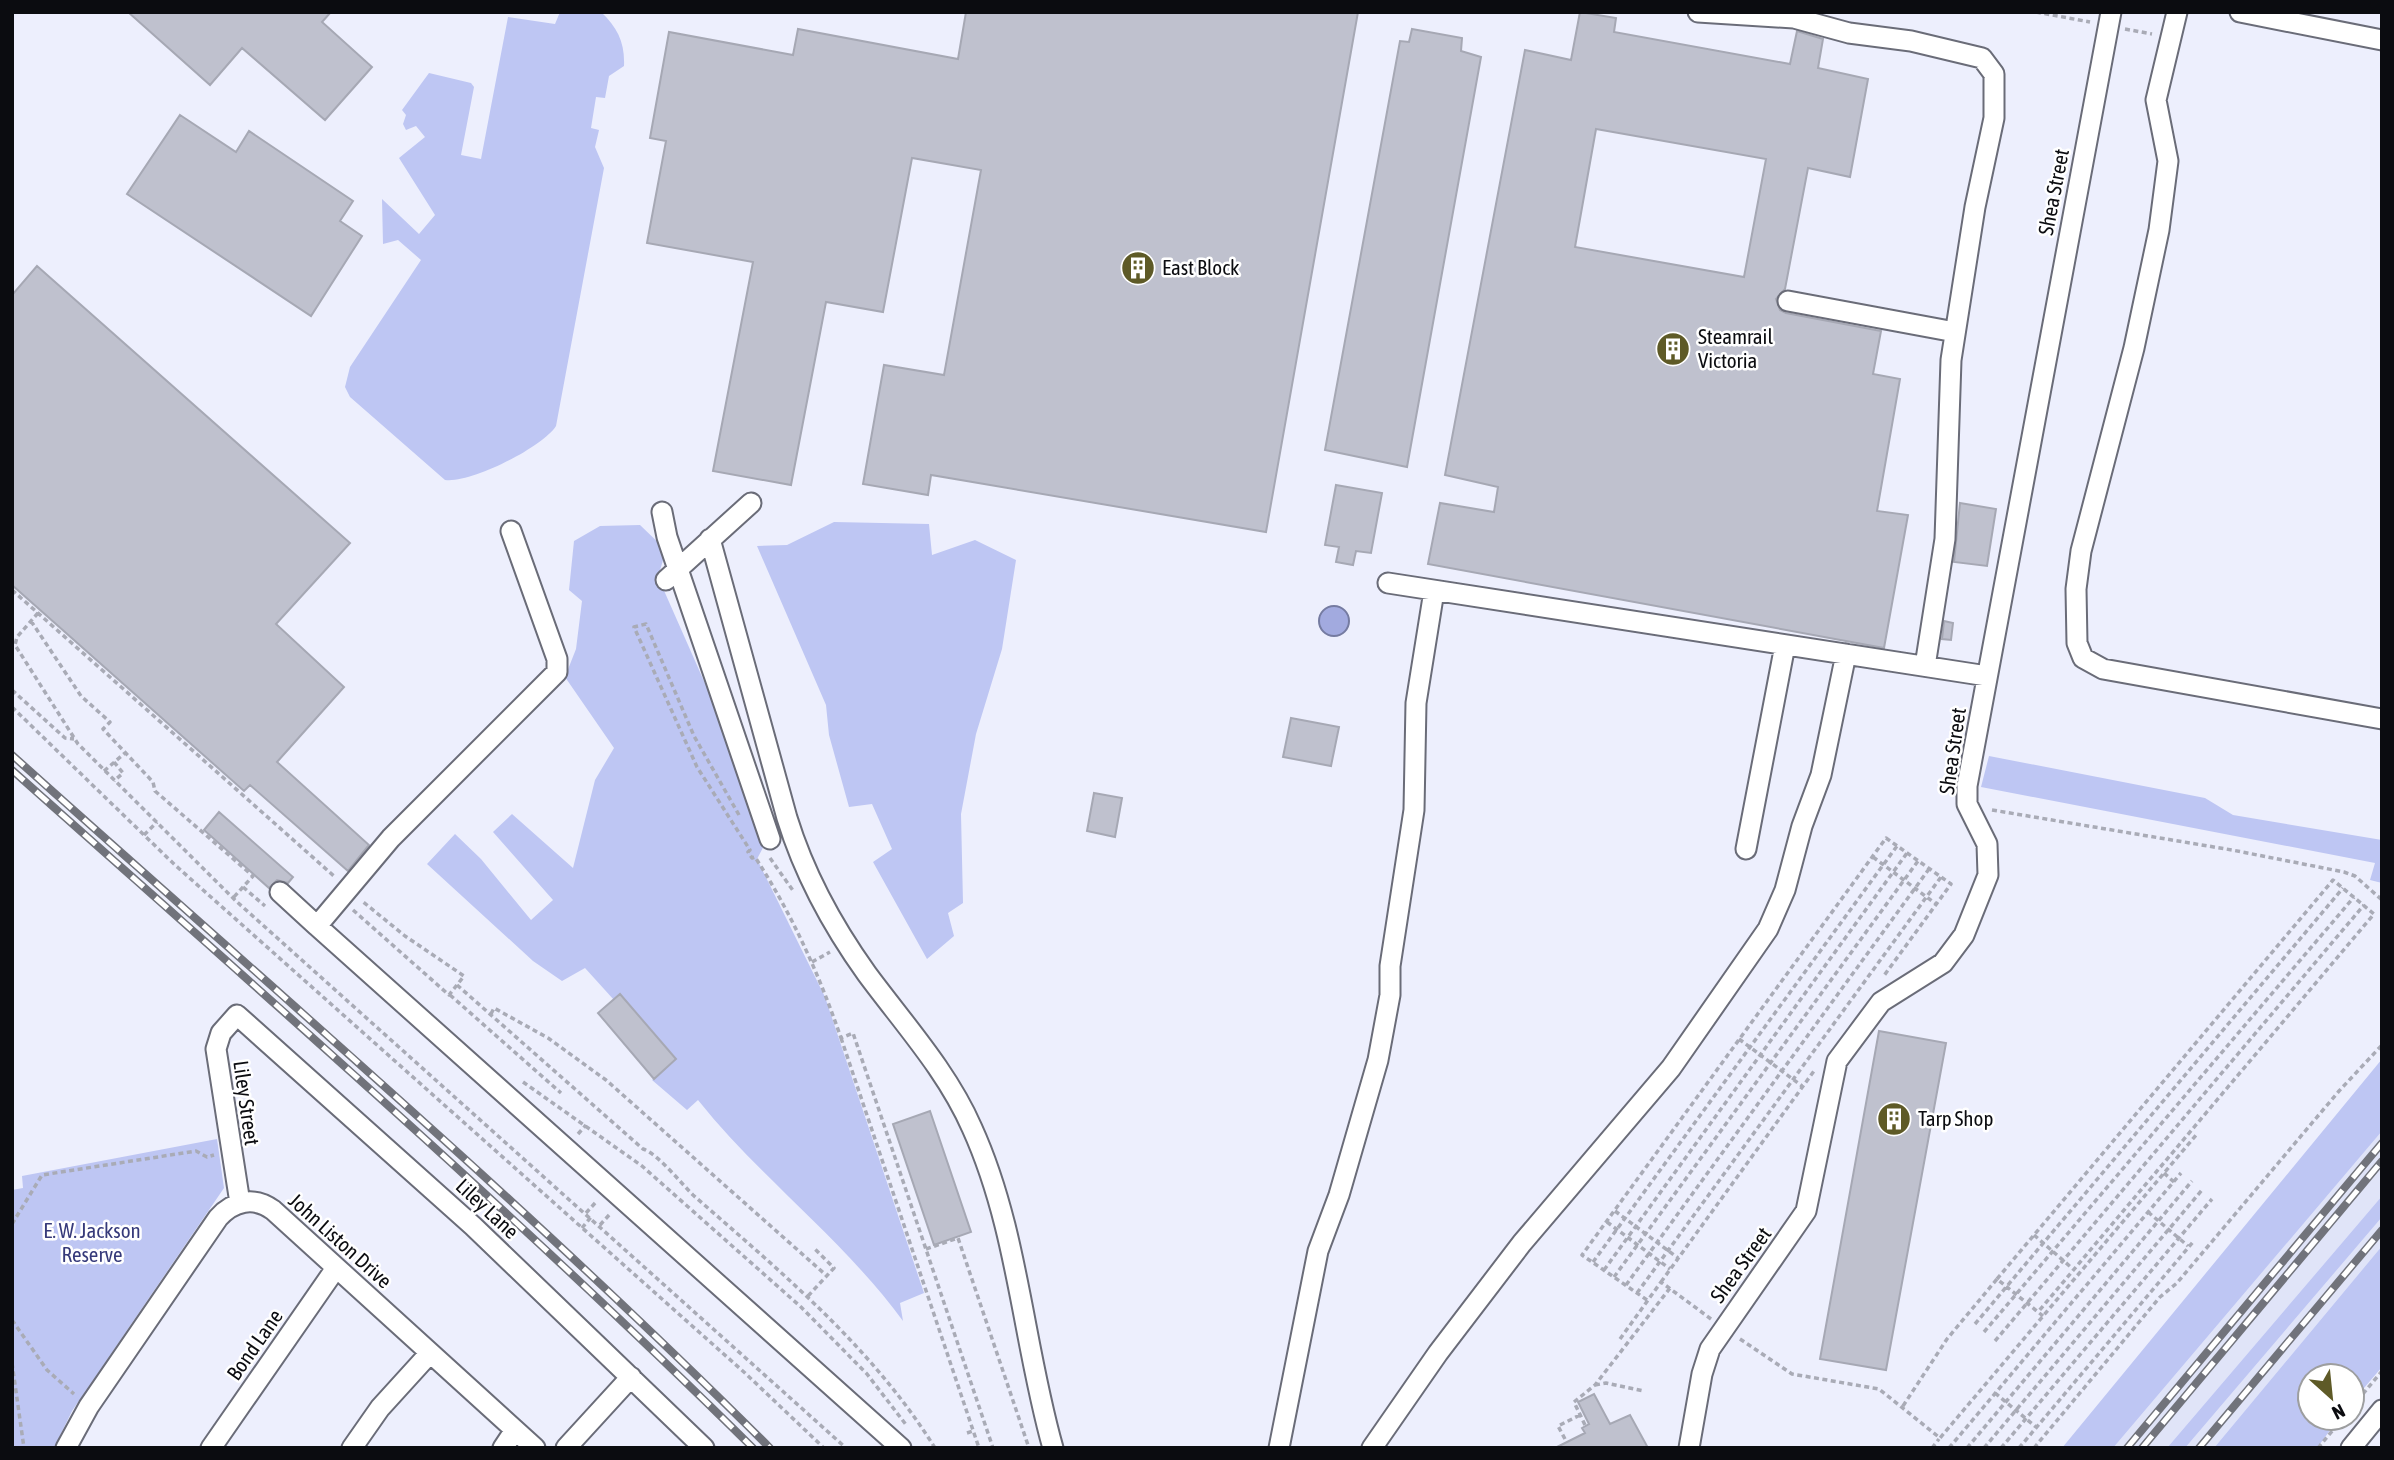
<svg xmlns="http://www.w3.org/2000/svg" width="2394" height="1460" viewBox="0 0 2394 1460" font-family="'Asap Condensed',sans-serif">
<rect width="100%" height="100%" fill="#edeffd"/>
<path fill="#e0e4f8" d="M 2382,1131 L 2382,1196 L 2167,1448 L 2113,1448 Z
M 2382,1217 L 2382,1246 L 2214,1448 L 2185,1448 Z"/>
<path fill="#bec6f3" d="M 560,12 L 601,12 C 618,28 625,43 624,66 L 609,76 L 605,98 L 596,97 L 591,128 L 599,130 L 595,147 L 604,168 L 556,426 C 543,447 470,484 445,480 L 350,397 L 345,387 L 350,367 L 421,260 L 398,240 L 383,244 L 382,199 L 419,234 L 435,215 L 399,158 L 425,137 L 416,126 L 406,130 L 403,124 L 406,115 L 402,110 L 429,73 L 471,83 L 474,87 L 461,155 L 481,159 L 508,17 L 555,24 Z
M 834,522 L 929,524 L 932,555 L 975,540 L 1016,560 L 1002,649 L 976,734 L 961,814 L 963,903 L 948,913 L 954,936 L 927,959 L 873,862 L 892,849 L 872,804 L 849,807 L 829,735 L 826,705 L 757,546 L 787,545 Z
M 640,525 L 666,550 L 658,577 L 726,731 L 766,842 L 757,859 L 825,997 L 924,1293 L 900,1303 L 903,1321 C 843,1239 761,1179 698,1100 L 687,1110 L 652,1080 L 676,1058 L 620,994 L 614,1000 L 585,968 L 562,981 L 533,961 L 427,864 L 455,834 L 481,859 L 531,920 L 553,900 L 493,832 L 512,814 L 573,868 L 595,780 L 614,748 L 565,677 L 576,649 L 582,601 L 569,590 L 574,541 L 600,526 Z
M 1989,756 L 2205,798 L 2233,815 L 2382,840 L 2382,883 L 2370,880 L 2375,863 L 1981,787 Z
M 2382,1059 L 2382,1131 L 2113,1448 L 2062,1448 Z
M 217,1139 L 224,1188 L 72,1411 L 54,1448 L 12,1448 L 12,1190 L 23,1188 L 22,1176 Z
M 2382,1196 L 2382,1217 L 2185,1448 L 2167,1448 Z
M 2382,1246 L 2382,1367 L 2352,1402 L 2352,1376 L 2310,1376 L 2310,1418 L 2339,1418 L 2317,1448 L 2214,1448 Z"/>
<path fill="#a2aadf" stroke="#757ba1" stroke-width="2" d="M1319 621a15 15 0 1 1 30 0a15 15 0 1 1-30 0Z"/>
<path fill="#bfc1ce" stroke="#a6a8b4" stroke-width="2" fill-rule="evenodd" d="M 128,12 L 331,12 L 322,22 L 372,67 L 325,120 L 242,48 L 210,85 Z
M 966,12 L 1358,12 L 1266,532 L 931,475 L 928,495 L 863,484 L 884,365 L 944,375 L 981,170 L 912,158 L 883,312 L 826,302 L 791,485 L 713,471 L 753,262 L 647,243 L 666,141 L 650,138 L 669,32 L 793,55 L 798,29 L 958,59 Z
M 1580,12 L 1616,18 L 1614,32 L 1790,64 L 1797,31 L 1823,39 L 1818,68 L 1868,79 L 1850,177 L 1808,168 L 1785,289 L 1776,299 L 1780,310 L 1786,313 L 1881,331 L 1873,374 L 1900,379 L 1877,511 L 1908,515 L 1884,648 L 1428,564 L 1440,503 L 1494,512 L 1498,487 L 1445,475 L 1525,50 L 1571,60 ZM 1596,129 L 1766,159 L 1744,277 L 1575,247 Z
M 1412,29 L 1462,38 L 1461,51 L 1481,57 L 1407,467 L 1325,450 L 1400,41 L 1409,42 Z
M 180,115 L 236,152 L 249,131 L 353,201 L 340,221 L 362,236 L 311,316 L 127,194 Z
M 37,266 L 350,543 L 276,624 L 344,687 L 277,762 L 369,845 L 348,871 L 250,785 L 244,791 L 12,585 L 12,295 Z
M 1336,485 L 1382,493 L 1371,553 L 1356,551 L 1353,565 L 1336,562 L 1339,547 L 1325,545 Z
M 1960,503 L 1996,509 L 1987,566 L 1954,562 Z
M 1944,621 L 1953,623 L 1951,640 L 1942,639 Z
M 1291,718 L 1339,727 L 1331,766 L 1283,757 Z
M 1094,793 L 1122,798 L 1115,837 L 1087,831 Z
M 219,812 L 293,877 L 288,883 L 277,880 L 269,888 L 204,830 Z
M 620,994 L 676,1059 L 654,1079 L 598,1013 Z
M 1879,1031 L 1946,1043 L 1886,1370 L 1820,1359 Z
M 930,1111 L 971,1232 L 934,1245 L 893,1124 Z
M 1594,1394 L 1610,1424 L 1630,1415 L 1648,1448 L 1555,1448 L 1585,1433 L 1582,1428 L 1589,1424 L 1578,1402 Z"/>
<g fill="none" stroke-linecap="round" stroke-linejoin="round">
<g stroke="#6a6c78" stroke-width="23">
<path id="minor" d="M 1698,12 L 1794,18 L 1849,33 L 1911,41 L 1982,58 L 1994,74 L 1994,118 L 1975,207 L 1951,360 L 1945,539 L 1925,666
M 2177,12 L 2156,100 L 2168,161 L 2159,230 L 2134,348 L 2081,551 L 2076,589 L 2077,643 L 2083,658 L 2103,669 L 2382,719
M 2240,12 L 2382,40
M 1788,301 L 1955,332
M 662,512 L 667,537 L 770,839
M 710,539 L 787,818 C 804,873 834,928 867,974 C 904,1024 947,1071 972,1128 C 1018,1229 1023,1343 1053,1448
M 666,580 L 751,503
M 1388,583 L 1987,676
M 1746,849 L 1785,645
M 280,892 L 317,926 L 391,838 L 557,672 L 557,659 L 511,531
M 317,926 L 901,1448
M 240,1203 L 216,1049 L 221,1033 L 237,1015 L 473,1226 L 704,1448
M 66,1448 L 89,1406 L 218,1218 C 233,1201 254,1196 273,1210 L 535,1448
M 211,1448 L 336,1268
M 352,1448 L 380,1408 L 430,1353
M 503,1448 L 515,1430
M 566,1448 L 631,1377
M 1279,1448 L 1318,1251 L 1339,1195 L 1378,1060 L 1390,995 L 1390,966 L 1414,810 L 1416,703 L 1434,591
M 1372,1448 L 1438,1353 L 1522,1243 L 1671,1068 L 1768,929 L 1785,890 L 1802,826 L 1821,775 L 1846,654
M 1689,1448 L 1702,1374 L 1710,1349 L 1806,1211 L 1837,1061 L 1881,1002 L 1943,963 L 1964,935 L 1988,875 L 1987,844 L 1967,804 L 1967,786 L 2111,12
M 2351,1448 L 2382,1410"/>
</g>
<path stroke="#a9abb6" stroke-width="3.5" stroke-dasharray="5 3.5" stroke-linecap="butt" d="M 2036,12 L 2090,22
M 2125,29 L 2152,34
M 12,590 L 335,877
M 38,613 L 17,637 L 15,645 L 78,744 L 236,901 L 846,1448
M 31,621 L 81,696 L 110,722 L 103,729 L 153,782 L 155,791 L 253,876 L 233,898
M 12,690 L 65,738 L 74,739
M 12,707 L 175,865 L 745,1373 L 824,1448
M 114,762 L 123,773 L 114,781
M 104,771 L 125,753
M 1992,810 L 2232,850 L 2344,872 L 2355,876 L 2382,900
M 739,815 L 694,736 L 646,624 L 634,627 L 697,767 L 750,850 L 748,852 L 752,858 L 755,857 C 792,914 819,974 841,1038 L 853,1033 L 993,1448
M 144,835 L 157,822
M 1873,857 L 1936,904
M 770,858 L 794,892
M 243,887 L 265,906
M 353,910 L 449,995 L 464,976 L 405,936 L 362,901
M 812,962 L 830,952
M 457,985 L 643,1149 C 658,1154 680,1182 693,1195 C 782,1273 872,1347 935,1448
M 450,995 L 561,1093
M 491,1014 L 494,1008 L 548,1038 L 606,1080 L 827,1276
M 841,1038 L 979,1448
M 1739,1039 L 1802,1086
M 523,1082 L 642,1166 L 801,1307 L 867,1374 L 907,1426
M 578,1134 L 586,1125
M 2164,1173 L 2174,1182
M 1615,1211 L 1678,1258
M 2148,1212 L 2188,1246
M 586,1213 L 596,1202
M 1607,1222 L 1670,1269
M 12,1224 L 42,1175 L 196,1151 L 207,1157 L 214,1155
M 600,1225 L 610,1214
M 582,1228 L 591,1217
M 2034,1235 L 2073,1269
M 926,1249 L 958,1238 L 1029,1448
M 1593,1262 L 1897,846
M 1604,1270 L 1907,853
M 1614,1277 L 1918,861
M 1997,1279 L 2333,880 L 2374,914 L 2038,1312
M 1661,1282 L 1814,1071
M 1626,1285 L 1929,869
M 1637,1293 L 1941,877
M 808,1296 L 834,1268 L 815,1249
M 1647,1300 L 1582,1255 L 1886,838 L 1951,884 L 1883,977
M 12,1320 L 47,1370 L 74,1394
M 1975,1324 L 2343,888
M 1984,1332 L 2354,897
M 1620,1339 L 1661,1282 L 1711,1319
M 1740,1339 L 1792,1374 L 1879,1389 L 1940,1438 L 2197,1134
M 1995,1341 L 2364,905
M 12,1363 L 24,1448
M 1595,1385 L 1606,1383 L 1644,1391
M 1995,1393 L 2036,1427
M 1903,1406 L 1947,1339 L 1997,1279 L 2043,1316
M 2352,1407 L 2382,1371
M 1585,1425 L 1574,1402 L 1595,1385 L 1670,1288
M 967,1433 L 973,1431
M 1565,1439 L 1558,1426 L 1580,1415
M 1932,1448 L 1939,1439
M 1949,1448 L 2181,1173
M 1967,1448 L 2192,1181
M 1984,1448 L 2202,1190
M 2001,1448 L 2212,1199
M 2019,1448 L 2193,1242
M 2034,1448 L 2160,1297 L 2177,1283 L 2339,1091 L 2382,1045
M 2318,1448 L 2343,1418"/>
<use href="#minor" stroke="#fff" stroke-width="19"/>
<g stroke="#71737b" stroke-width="8">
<path id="rail" d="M 12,755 C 267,984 528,1206 770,1448
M 12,770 C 262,993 515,1213 753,1448
M 2127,1448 L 2382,1143
M 2142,1448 L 2382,1161
M 2199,1448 L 2382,1230"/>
</g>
<use href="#rail" stroke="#fff" stroke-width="5" stroke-dasharray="16" stroke-linecap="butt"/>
</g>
<defs>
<g id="building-disc" transform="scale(1.75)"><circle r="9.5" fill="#5e5a27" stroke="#fff"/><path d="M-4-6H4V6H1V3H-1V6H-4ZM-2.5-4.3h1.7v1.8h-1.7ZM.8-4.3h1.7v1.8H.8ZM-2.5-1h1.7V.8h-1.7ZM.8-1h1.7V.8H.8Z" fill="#fff"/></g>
</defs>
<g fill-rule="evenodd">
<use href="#building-disc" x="1138" y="268"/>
<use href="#building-disc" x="1673" y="349"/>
<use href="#building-disc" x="1894" y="1119"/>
</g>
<g text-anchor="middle" stroke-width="5" stroke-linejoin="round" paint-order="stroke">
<g font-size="21" fill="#0b0c10" stroke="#fff">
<text transform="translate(2054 192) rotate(-79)" y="7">Shea Street</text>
<text transform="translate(1953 751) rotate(-82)" y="7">Shea Street</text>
<text transform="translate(246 1103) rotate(82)" y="7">Liley Street</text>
<text transform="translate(487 1209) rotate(43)" y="7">Liley Lane</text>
<text transform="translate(340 1241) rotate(42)" y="7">John Liston Drive</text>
<text transform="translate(1741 1265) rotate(-54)" y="7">Shea Street</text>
<text transform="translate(255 1345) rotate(-55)" y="7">Bond Lane</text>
</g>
<g font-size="21" fill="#0b0c10" stroke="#fff" text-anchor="start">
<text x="1162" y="275">East Block</text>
<text x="1698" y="344">Steamrail<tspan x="1698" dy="24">Victoria</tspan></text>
<text x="1918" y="1126">Tarp Shop</text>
</g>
<g font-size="21" fill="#363a7a" stroke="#fff">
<text x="92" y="1238">E. W. Jackson<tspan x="92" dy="24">Reserve</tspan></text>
</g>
</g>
<rect width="2394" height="1460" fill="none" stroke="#0b0c10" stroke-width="28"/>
<g transform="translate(2331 1397) rotate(153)"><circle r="33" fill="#ffffff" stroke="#9d9e9f" stroke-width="2"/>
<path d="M0-5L12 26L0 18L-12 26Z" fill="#5e5a27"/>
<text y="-10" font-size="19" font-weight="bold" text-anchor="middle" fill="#0b0c10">N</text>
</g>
</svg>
